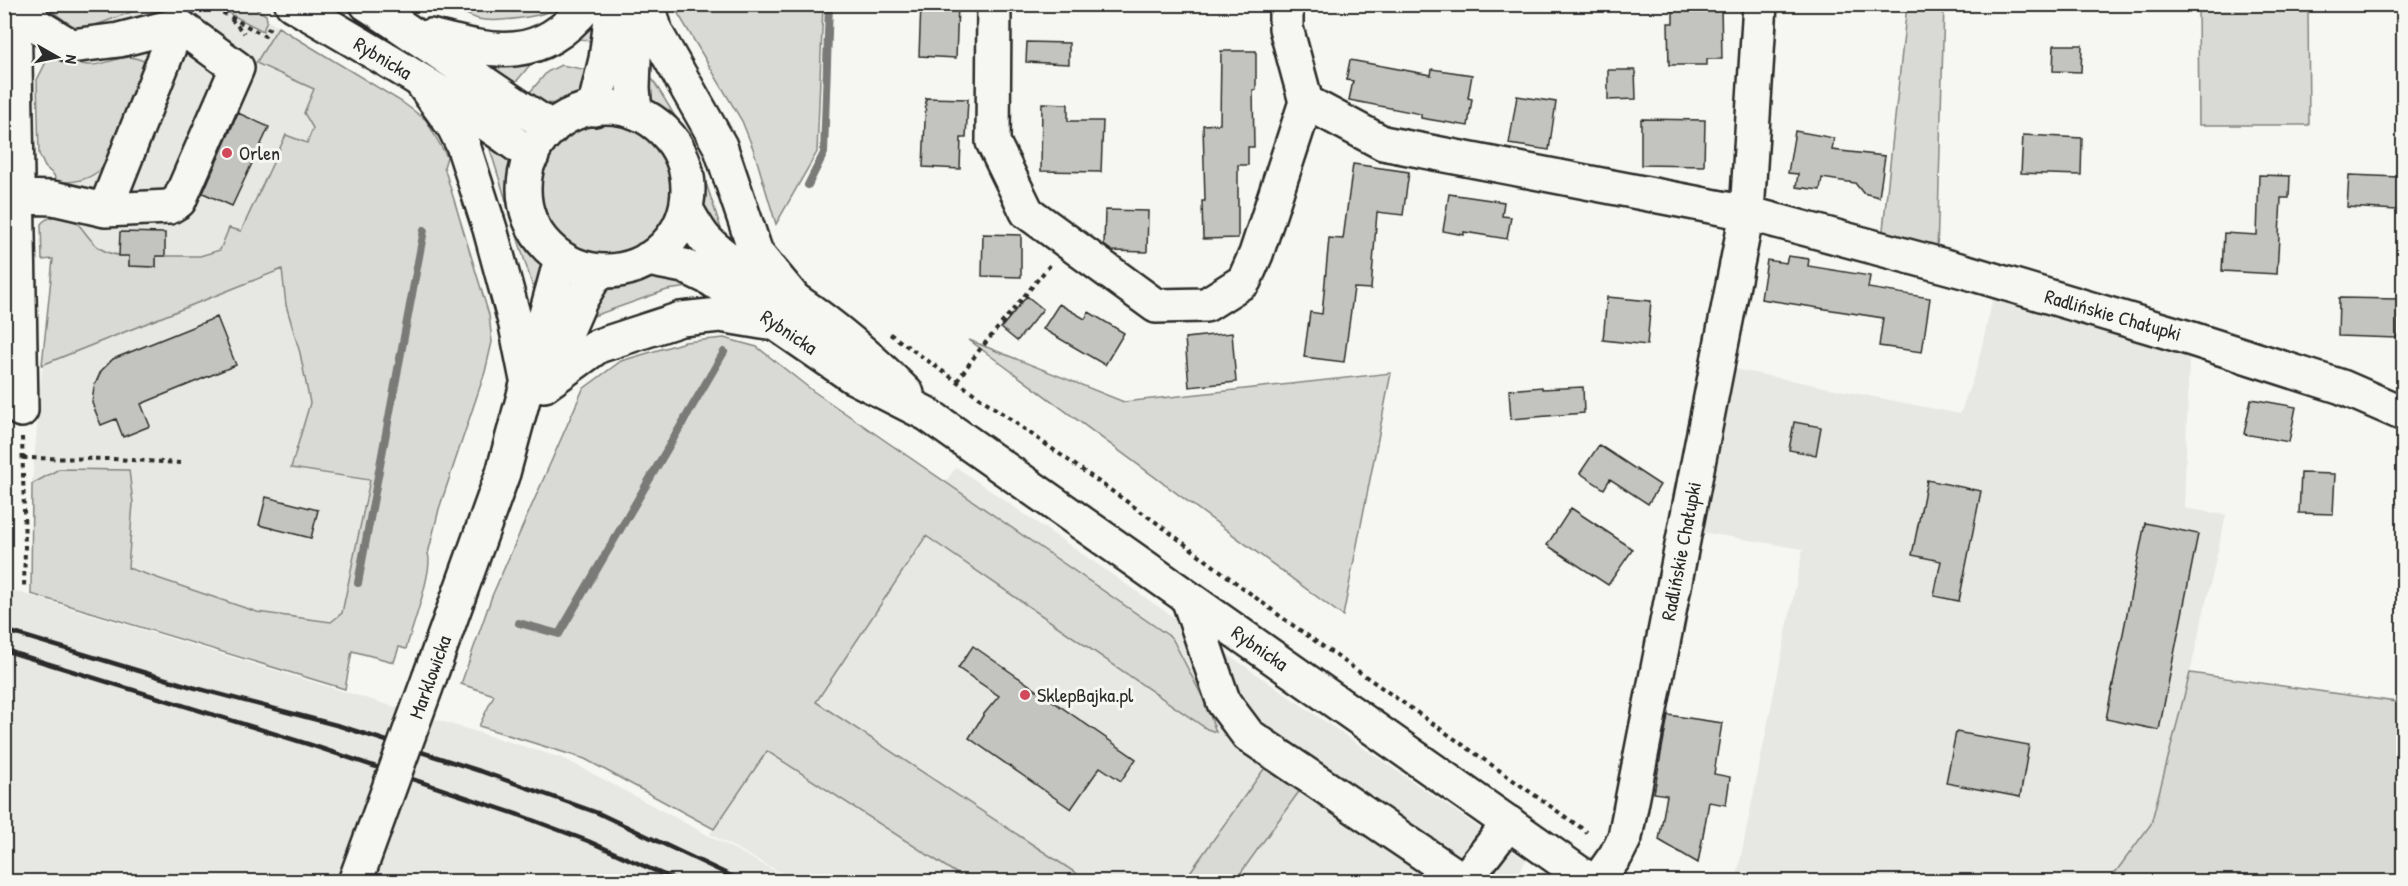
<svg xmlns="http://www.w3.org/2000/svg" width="2408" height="886" viewBox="0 0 2408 886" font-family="'Patrick Hand',sans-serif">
<rect width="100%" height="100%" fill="#f6f6f2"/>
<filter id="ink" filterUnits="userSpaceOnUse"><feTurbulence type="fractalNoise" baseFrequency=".0167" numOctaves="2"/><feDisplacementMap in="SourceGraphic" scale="12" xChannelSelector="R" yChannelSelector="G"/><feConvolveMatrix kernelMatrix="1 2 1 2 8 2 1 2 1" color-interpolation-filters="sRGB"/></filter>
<g filter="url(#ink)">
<path fill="#e7e7e3" d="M 150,5 L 213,5 L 262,31 L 267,20 L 369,82 L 286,305 L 300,353 L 310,403 L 291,467 L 370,480 L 342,613 L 331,622 L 257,612 L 128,568 L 133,503 L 59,469 L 32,484 L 56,215 L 56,182 L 124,56 L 90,65 L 74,62 L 50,54 L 72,28 L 108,22 Z
M 1993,298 L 2189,357 L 2184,508 L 2226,515 L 2190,673 L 2151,824 L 2109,881 L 1736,881 L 1803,549 L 1701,532 L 1734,369 L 1960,414 L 1977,367 Z
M 956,467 L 1526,860 L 1513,882 L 798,882 L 710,834 Z
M 5,588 L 565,759 L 794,881 L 5,882 Z"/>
<path fill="#d9d9d5" stroke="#828280" stroke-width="1.5" d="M 47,5 L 150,5 L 88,28 L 72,28 C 65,19 54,15 47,5 Z
M 213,5 L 250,5 L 266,15 L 267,20 L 263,31 Z
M 448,5 L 561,5 C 549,17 495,23 478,19 C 468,16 457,9 448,5 Z
M 600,5 L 599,43 L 572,37 Z
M 673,5 L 823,5 L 817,152 L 776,224 L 754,151 L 742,121 Z
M 1907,5 L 1944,5 L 1937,255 L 1882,239 Z
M 2198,5 L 2308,5 L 2309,125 L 2199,125 Z
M 278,27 L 402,102 L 426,120 L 447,157 L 444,167 L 489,315 L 492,342 L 485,372 L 439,509 L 428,554 C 434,568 411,631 406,649 L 399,647 L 394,662 L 352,651 L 345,689 L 31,594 L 32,484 L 59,469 L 129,470 L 133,503 L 128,568 L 257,612 L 331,622 L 342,613 L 370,480 L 291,468 L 310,403 L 300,353 L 286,305 L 282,269 L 42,365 L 53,259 L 42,260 L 41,224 C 45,219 47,219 53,217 C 77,208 84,239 101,249 C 109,254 120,256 129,256 L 129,266 L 156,267 L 156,256 L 200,256 L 220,250 L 229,228 L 241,231 L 286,135 L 307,143 L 313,128 L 304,113 L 314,89 L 256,63 Z
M 50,54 C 62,58 75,64 88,65 C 113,66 123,48 149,64 C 140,87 118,157 100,170 C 88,180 72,183 56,182 L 54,175 L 45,167 L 39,154 L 37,80 Z
M 539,54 L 511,88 L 474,59 Z
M 561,65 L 593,71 C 578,104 559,110 525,98 L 547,72 Z
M 650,78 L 653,80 L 695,149 L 725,241 L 701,213 L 698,179 L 690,151 L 680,133 L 651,102 L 647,92 Z
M541 188a66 66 0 1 1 132 0a66 66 0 1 1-132 0Z
M 495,141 L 510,158 L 513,168 L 512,198 L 524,231 L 540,261 L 544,274 L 536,297 L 489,146 Z
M 649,272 L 696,286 L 667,290 L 588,318 L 601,289 L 612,282 Z
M 724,338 L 757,347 L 813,391 L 1172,638 L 1206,704 L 1216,732 L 1207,729 L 926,536 L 816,702 L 1088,881 L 968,881 L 767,751 L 714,829 L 585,759 L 479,726 L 494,695 L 461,684 L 492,596 L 583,389 L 621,361 L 685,342 Z
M 969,340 L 1124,402 L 1391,373 L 1343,616 Z
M 2190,673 L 2403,703 L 2403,881 L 2109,881 L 2151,824 Z
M 1264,769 L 1273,769 L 1303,786 L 1235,881 L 1183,882 Z"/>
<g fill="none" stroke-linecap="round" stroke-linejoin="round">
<path stroke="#7a7a78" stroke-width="8" d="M 808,185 L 824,153 L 829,4
M 358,583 L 424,230
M 519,623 L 559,634 L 724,352"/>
</g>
<path fill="#c3c3c0" stroke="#2b2b2b" stroke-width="1.5" d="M 921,4 L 958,4 L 956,58 L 919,56 Z
M 1673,4 L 1721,4 L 1722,59 L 1707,59 L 1707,65 L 1669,65 L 1668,23 L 1673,23 Z
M 1027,42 L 1069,43 L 1069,64 L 1026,62 Z
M 2054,45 L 2082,45 L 2081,72 L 2053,71 Z
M 1221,51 L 1256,51 L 1256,90 L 1253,90 L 1254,147 L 1248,147 L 1248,165 L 1238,165 L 1238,238 L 1203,239 L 1202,201 L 1205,201 L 1203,125 L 1220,124 Z
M 1350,60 L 1431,75 L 1432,69 L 1472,75 L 1468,98 L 1472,99 L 1468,126 L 1421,118 L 1421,114 L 1349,100 L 1353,81 L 1346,80 Z
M 1608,70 L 1635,70 L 1636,99 L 1608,100 Z
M 1517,96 L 1556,102 L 1549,150 L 1509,144 Z
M 926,98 L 968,99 L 966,138 L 961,138 L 960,169 L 923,167 Z
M 1042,103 L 1068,104 L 1068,121 L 1103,121 L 1101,172 L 1041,171 Z
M 238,113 L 269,127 L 232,206 L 203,193 Z
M 1641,119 L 1705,120 L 1704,166 L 1641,165 Z
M 1795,131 L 1834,138 L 1832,150 L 1885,156 L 1879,197 L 1863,193 L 1855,183 L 1822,178 L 1820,190 L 1796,187 L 1798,174 L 1788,173 Z
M 2023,135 L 2082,138 L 2081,175 L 2021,173 Z
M 1353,164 L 1409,172 L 1403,215 L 1377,212 L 1371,289 L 1354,288 L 1344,362 L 1304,357 L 1310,312 L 1322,314 L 1329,238 L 1343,239 Z
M 2259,175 L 2290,176 L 2289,198 L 2281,198 L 2277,274 L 2222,271 L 2224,233 L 2257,235 Z
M 2349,175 L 2399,177 L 2397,210 L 2347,207 Z
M 1449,194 L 1504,202 L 1502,216 L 1511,217 L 1507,239 L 1464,232 L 1464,235 L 1443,231 Z
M 1105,210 L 1148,211 L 1147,252 L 1112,251 L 1104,245 Z
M 120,232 L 165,233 L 165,256 L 156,256 L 156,267 L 129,266 L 129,256 L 119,256 Z
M 983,234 L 1021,235 L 1021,277 L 982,276 Z
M 1788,256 L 1809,259 L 1808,266 L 1870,276 L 1868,288 L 1930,298 L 1922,352 L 1879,346 L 1883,318 L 1761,299 L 1767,260 L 1786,263 Z
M 1027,296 L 1043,309 L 1017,341 L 1001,328 Z
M 1607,297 L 1651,301 L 1647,345 L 1603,340 Z
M 2339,298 L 2399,299 L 2397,338 L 2338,336 Z
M 1059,304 L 1085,319 L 1089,312 L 1124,333 L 1105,365 L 1043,329 Z
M 217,317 L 236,365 L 141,404 L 150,426 L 123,437 L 116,419 L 101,425 L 92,403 L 94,387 L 101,371 L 113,359 Z
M 1232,333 L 1236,382 L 1189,387 L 1185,338 Z
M 1542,387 L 1542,389 L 1583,387 L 1584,413 L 1511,419 L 1509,390 Z
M 2251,399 L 2296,407 L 2289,442 L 2244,434 Z
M 1794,422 L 1821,427 L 1816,455 L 1789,450 Z
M 1599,445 L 1660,485 L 1648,504 L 1610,479 L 1604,489 L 1580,473 Z
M 2301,473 L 2335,474 L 2333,514 L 2299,513 Z
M 1927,480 L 1981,491 L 1959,601 L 1934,596 L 1941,561 L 1912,555 Z
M 266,497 L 318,510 L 311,538 L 259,525 Z
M 1571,508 L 1633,549 L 1608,585 L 1547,545 Z
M 2145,523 L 2198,534 L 2159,730 L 2106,719 Z
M 973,646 L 1136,759 L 1121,781 L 1100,767 L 1071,809 L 969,738 L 984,714 L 999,696 L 958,668 Z
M 1668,715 L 1722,723 L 1714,774 L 1730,777 L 1726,805 L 1709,802 L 1698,863 L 1659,840 L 1667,795 L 1654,793 Z
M 1956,732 L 2029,745 L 2020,797 L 1946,783 Z"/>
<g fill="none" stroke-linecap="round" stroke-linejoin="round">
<g stroke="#2b2b2b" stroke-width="38">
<path id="minor" d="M 14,4 L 21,410
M 994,4 L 993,142 L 1027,212 L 1156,306 L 1206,305 L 1244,281 L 1256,254 L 1306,102 L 1286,28 L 1286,4
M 1306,102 L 1383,143 L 1747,213 L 1967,272 L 2192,339 L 2342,387 L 2404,414
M 19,197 L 53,198 L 105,210 L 169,207 L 179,201 L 237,68 L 178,25 L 119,40 L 71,46 L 38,26 L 21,4
M 105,210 L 178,25
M 1188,598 L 1224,703 L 1248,735 L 1464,881 L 1509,823
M 1597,882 L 1616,855 L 1625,837 L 1747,213 L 1760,4"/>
</g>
<g stroke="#2b2b2b" stroke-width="38">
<path id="major" d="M 292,4 C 374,52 456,99 532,156
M 367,4 C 429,44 489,88 552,128
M 648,4 L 656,33 L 720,146 L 756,253 L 795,300
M 430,36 C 496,53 539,64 588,4
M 420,80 L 454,127 L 463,145 L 490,229 L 516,325 L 526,375
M524 189a82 82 0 1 1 164 0a82 82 0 1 1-164 0Z
M 594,109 L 606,59 L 613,4
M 635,112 L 633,88 L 636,4
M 686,209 C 692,219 698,231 706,240 C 732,267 767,280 798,302 C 839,330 871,358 907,394
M 648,259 L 684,266 L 711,279 L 852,376 L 927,414 L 1592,882
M 547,377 L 581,299 L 598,271
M 544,385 L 598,346 L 681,319 L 720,315 L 768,323
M 430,676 L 503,473 L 561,259"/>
</g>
<path stroke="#2b2b2b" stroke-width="4" stroke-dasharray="4.5 4.5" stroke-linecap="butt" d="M 207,4 L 265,36 L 271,24
M 231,19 L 244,33
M 890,334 L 1157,523 L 1284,619 L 1587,832
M 957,381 L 977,353 L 1050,265
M 22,437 L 25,547 L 24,588
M 23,458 L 113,459 L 180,463"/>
<use href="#minor" stroke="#f6f6f2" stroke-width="33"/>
<use href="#major" stroke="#f6f6f2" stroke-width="33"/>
<path stroke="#2b2b2b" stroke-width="4.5" d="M 4,630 L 192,687 L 340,726 L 480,771 L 598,813 L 744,882
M 4,650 L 311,745 L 519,815 L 588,841 L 680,882"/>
<g stroke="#2b2b2b" stroke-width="38" stroke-linecap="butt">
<path id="major-bridge" d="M 355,882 L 430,676"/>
</g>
<use href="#major-bridge" stroke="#f6f6f2" stroke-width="33"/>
</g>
</g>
<g fill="#d1495b" stroke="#f6f6f2" stroke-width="2">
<circle cx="227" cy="153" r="6"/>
<circle cx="1025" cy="695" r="6"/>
</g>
<g text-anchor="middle" stroke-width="6" stroke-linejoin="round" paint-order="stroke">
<g font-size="20" fill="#2b2b2b" stroke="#f6f6f2">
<text transform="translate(383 58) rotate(31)" y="7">Rybnicka</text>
<text transform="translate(2113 315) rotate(16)" y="7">Radlińskie Chałupki</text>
<text transform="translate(789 332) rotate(34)" y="7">Rybnicka</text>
<text transform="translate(1681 551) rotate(-79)" y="7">Radlińskie Chałupki</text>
<text transform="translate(1260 648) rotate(35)" y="7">Rybnicka</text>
<text transform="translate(430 677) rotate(-70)" y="7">Marklowicka</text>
</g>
<g font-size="20" fill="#2b2b2b" stroke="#f6f6f2" text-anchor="start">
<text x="239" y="160">Orlen</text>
<text x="1037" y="702">SklepBajka.pl</text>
</g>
</g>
<rect width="2408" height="886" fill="none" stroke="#f6f6f2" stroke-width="24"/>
<rect x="12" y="12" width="2384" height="862" fill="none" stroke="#2b2b2b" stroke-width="2" filter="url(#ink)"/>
<g transform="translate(57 57) rotate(99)" stroke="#f6f6f2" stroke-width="4.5" paint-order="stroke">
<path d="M0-4.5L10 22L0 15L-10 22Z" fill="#2b2b2b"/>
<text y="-9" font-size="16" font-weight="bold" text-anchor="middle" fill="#2b2b2b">N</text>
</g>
</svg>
